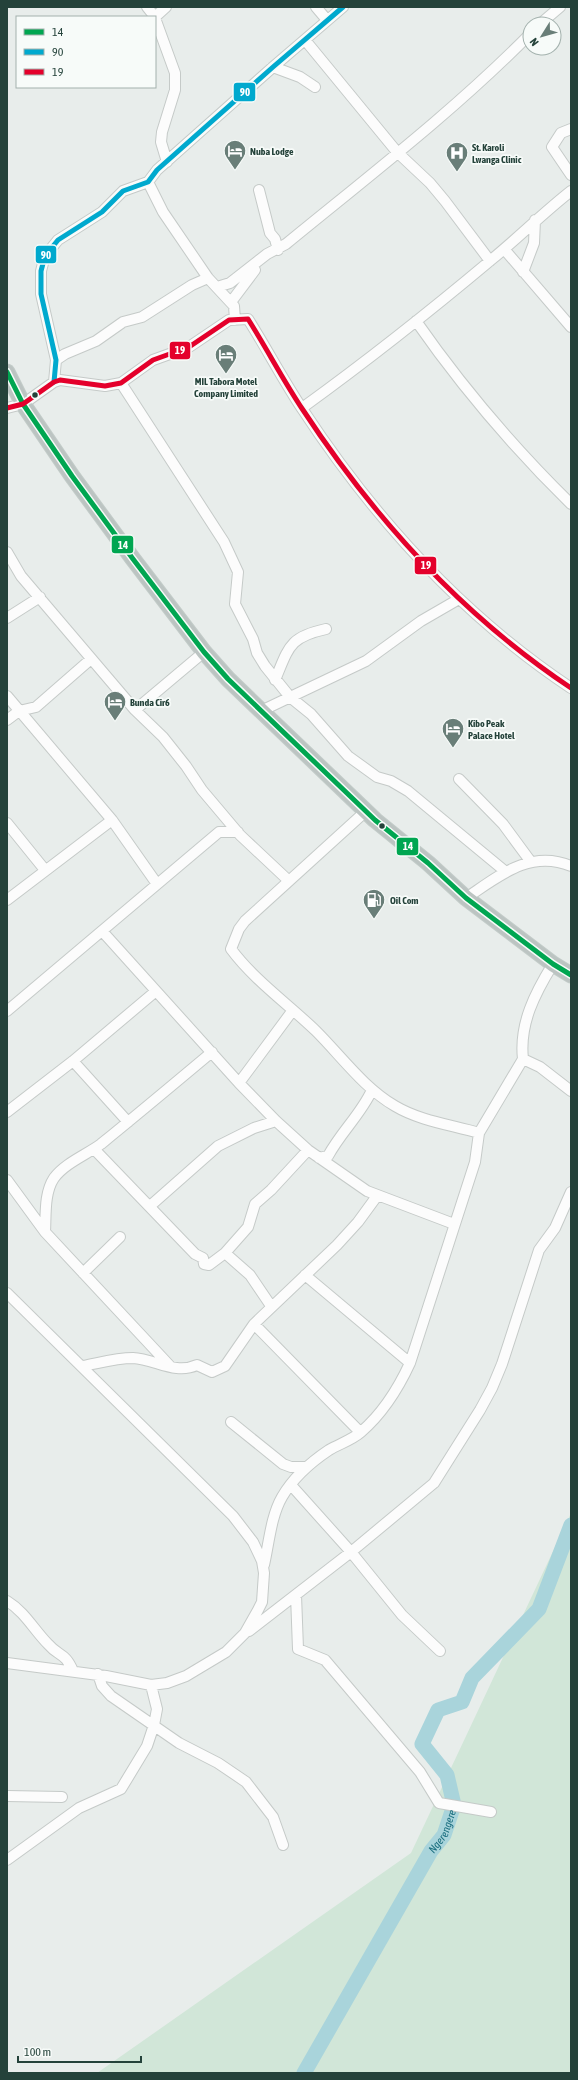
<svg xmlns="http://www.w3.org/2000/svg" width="578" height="2080" viewBox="0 0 578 2080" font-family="'Asap Condensed',sans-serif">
<rect width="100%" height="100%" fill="#e8edeb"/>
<path fill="#d1e6d8" d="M 571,1513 L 571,2073 L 97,2073 L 411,1853 Z"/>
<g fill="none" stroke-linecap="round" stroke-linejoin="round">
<path stroke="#a9d4db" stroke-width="15" id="s1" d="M 304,2073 L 431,1851 L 444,1835 L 454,1805 L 447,1775 L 422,1744 L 438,1710 L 462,1702 L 472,1678 L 539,1609 L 571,1525"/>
<g stroke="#c5cac8" stroke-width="12">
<path id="minor" d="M 147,7 L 155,17
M 316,7 L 327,20
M 155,17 L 166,7
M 155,18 L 175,73 L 175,90 L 162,132 L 161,142 L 167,162
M 540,24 L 560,7
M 305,40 L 397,152 L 430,183 L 445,201 L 490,261
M 273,67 L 300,77 L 315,87
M 571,129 L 561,133 L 552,147 L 571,175
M 148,182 L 163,212 L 208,278 L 234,306 L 235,320
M 259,190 L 270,233 L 275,239 L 278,250
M 504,249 L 571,327
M 523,272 L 534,243 L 535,220
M 217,287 L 230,283 L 267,254 L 286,244 C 369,176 455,110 530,34
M 231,302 L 255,270
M 416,321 C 462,387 514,448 571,504
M 56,360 L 65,354 L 96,341 L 123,322 L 142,317 L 192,285 L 208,278
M 54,382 L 56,360 L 41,294 L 41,271 L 45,256 L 58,240 L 102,212 L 123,191 L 148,182 L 157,170 L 273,67 L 343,7
M 121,383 L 224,542 L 238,572 L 235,604 L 253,639 L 257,653 L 265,666 L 290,697 L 311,714 L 348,756 L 377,777 L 391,781 L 408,791 L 506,872
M 7,408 L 23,404 L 54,382 L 60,380 L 105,386 L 121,383 L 153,360 L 189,347 L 229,320 L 248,319 C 267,349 283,380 303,410 C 374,518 463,616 571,688
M 302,408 C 367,361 429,312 491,260 C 518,238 543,213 571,191
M 7,552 L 21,576 L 135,710 L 163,737 L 186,766 L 202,790 L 240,835 L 289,881
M 7,618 L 40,597
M 275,680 C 289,647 289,637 326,629
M 7,696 L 112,820 L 157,884
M 135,710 L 204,652
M 261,711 L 366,661 L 421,621 L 459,599
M 7,720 L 19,711 L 36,707 L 91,659
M 459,779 L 503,824 L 531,862
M 366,811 L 245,921 L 239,929 L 231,949 C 254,980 288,1004 316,1031 C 342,1057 364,1088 395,1106 C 420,1121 452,1125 479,1133
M 7,823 L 45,870
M 466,898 C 499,876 530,849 571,866
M 7,900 L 112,820
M 102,931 L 239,1083 L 276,1121 L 308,1150 L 367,1191 L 454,1224
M 7,1011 L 219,832 L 238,832
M 523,1059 L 540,1067 L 571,1091
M 73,1061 L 128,1122
M 239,1083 L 293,1010
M 7,1112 L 73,1061 L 156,991
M 94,1149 L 195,1254 L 203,1258 L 204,1264 L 209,1265 L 225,1253 L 248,1227 L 255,1204 L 271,1190 L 308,1150
M 319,1158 L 328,1156 C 341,1132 361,1114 372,1090
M 7,1180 L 45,1232 L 170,1366
M 150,1206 L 218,1146 L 254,1128 L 276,1121
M 45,1232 C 46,1215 44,1193 54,1178 C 65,1163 86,1155 101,1144 C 138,1114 175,1083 212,1052
M 225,1253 L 250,1275 L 271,1306
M 83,1273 L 120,1237
M 305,1275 L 410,1363
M 7,1293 L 233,1516 L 253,1542 L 262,1561 L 264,1573 L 262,1602 L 258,1610 L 245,1633 L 226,1652 L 186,1676 L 167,1683 L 151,1685 L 106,1676 L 7,1663
M 254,1324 L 360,1432
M 83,1366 C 99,1363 116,1358 133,1358 C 155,1359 175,1375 197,1365 L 212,1372 L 225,1366 L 254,1324 L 337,1245 L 358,1222 L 377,1196
M 231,1422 L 283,1464 L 291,1467 L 306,1467
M 291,1485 L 351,1552 L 402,1615 L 440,1651
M 264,1565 C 269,1543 271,1516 282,1497 C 293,1478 311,1462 329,1450 C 339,1444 352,1440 361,1432 C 383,1413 398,1389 410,1363 L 475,1162 L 479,1133 L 523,1059 C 519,1024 535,993 553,964
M 296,1595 L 298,1649 L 325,1660 L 420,1772 L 439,1803 L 491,1812
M 7,1601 C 25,1612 34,1630 48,1644 C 59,1657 65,1652 73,1671
M 249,1631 L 351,1552 L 434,1483 L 480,1410 L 492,1388 L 502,1364 L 539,1250 L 555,1228 L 571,1192
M 98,1674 L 102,1686 L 111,1696 L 179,1743 L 218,1763 L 246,1782 L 273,1817 L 283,1845
M 7,1796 L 62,1797
M 7,1860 L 79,1808 L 121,1789 L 147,1746 L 154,1725 L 157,1709 L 151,1685"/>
</g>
<g stroke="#c3ccc9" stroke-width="17">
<path id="highway" d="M 7,372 L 23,404 L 72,476 L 133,559 L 204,652 L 228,679 L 375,820 L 428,863 L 466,898 L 553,964 L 571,975"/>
</g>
<use href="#minor" stroke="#fcfcfc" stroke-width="10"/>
<use href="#highway" stroke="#bcc4c2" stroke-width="15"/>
<g stroke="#f7fbf9" stroke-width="8">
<path id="bus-1" d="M 7,372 L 23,404 L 72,476 L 133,559 L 204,652 L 228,679 L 375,820 L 428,863 L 466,898 L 553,964 L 571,975"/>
</g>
<g stroke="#f7fbf9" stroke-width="8">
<path id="bus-2" d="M 54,382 L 56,360 L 41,294 L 41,271 L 45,256 L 58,240 L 102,212 L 123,191 L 148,182 L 157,170 L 273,67 L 343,7"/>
</g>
<g stroke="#f7fbf9" stroke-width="8">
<path id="bus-3" d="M 7,408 L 23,404 L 54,382 L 60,380 L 105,386 L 121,383 L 153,360 L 189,347 L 229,320 L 248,319 C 267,349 283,380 303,410 C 374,518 463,616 571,688"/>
</g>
<use href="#bus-1" stroke="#00a651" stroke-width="5"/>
<use href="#bus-2" stroke="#00a9ce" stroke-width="5"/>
<use href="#bus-3" stroke="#e4002b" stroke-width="5"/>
</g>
<defs>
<g id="hotel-pin" transform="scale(1.15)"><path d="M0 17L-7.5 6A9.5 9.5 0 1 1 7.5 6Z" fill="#697e78" stroke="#f7fbf9"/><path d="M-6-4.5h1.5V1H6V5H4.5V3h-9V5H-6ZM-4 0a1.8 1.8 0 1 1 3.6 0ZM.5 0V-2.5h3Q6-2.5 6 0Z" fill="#fff"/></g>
<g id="hospital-pin" transform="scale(1.15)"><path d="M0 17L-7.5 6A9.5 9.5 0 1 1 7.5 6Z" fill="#697e78" stroke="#f7fbf9"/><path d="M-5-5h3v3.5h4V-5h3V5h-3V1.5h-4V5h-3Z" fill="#fff"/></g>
<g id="fuel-pin" transform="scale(1.15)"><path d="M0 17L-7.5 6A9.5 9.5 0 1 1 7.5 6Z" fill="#697e78" stroke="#f7fbf9"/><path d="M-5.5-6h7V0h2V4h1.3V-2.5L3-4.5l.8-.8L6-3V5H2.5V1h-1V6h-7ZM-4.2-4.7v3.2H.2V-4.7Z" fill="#fff"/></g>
</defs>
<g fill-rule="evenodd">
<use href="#hotel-pin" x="235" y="151"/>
<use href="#hospital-pin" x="457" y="153"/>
<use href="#hotel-pin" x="226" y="355"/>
<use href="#hotel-pin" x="115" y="702"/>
<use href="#hotel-pin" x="453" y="729"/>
<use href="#fuel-pin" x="374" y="900"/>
</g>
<g fill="#24423a" stroke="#f7fbf9" stroke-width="1.5">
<circle cx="35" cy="395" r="3.5"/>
<circle cx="382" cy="826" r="3.5"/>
</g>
<g text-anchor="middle" stroke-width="3.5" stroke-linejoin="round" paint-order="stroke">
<g font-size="10" font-weight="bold" fill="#24423a" stroke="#f7fbf9" text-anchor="start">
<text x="472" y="151">St. Karoli<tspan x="472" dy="12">Lwanga Clinic</tspan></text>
<text x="250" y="155">Nuba Lodge</text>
<text x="226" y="385" text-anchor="middle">MIL Tabora Motel<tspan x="226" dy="12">Company Limited</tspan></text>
<text x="130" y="706">Bunda Cir6</text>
<text x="468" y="727">Kibo Peak<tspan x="468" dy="12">Palace Hotel</tspan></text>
<text x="390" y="904">Oil Com</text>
</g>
<g font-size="11" font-style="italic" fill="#1c6f80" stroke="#f7fbf9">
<text dy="4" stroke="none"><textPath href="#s1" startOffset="279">Ngerengere</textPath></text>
</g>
</g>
<g stroke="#f7fbf9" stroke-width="1.5">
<rect x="233" y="82" width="23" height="20" rx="4" fill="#00a9ce"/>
<rect x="35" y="245" width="22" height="19" rx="4" fill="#00a9ce"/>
<rect x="169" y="341" width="22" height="19" rx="4" fill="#e4002b"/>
<rect x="111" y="535" width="23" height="19" rx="4" fill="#00a651"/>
<rect x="414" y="556" width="23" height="19" rx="4" fill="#e4002b"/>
<rect x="396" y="837" width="23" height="19" rx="4" fill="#00a651"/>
</g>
<g font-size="11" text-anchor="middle" font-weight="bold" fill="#fff">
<text x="245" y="96">90</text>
<text x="46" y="259">90</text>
<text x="180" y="354">19</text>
<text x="123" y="549">14</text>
<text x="426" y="569">19</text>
<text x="408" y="850">14</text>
</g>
<rect width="578" height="2080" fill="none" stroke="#24423a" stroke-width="16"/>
<rect x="16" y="16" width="140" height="72" fill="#f7fbf9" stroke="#a3b1ad"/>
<rect x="24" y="29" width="20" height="6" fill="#00a651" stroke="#a3b1ad"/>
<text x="52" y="36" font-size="12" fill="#24423a">14</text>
<rect x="24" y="49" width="20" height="6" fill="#00a9ce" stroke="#a3b1ad"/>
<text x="52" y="56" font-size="12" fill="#24423a">90</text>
<rect x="24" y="69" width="20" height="6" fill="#e4002b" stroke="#a3b1ad"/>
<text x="52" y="76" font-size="12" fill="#24423a">19</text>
<g transform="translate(542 36) rotate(233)"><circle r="19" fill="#f7fbf9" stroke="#a3b1ad"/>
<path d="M0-3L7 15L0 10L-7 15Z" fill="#697e78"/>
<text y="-6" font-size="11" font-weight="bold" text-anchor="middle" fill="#24423a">N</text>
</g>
<path d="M18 2056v6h123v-6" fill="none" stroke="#24423a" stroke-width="2"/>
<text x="24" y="2056" font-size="12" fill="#24423a" stroke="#f7fbf9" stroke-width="3" paint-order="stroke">100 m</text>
</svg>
